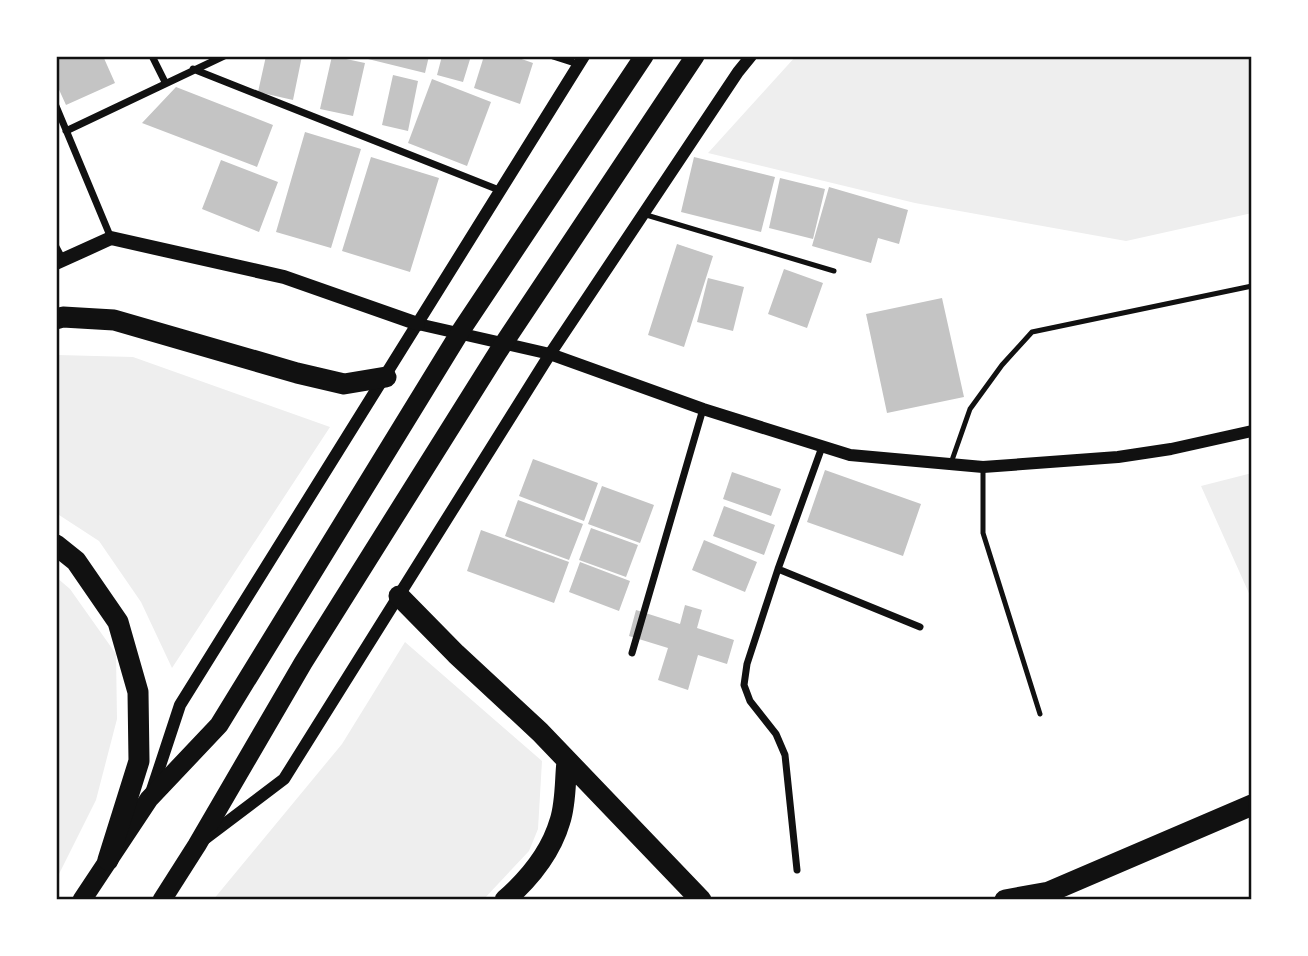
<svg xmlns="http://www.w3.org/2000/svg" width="1308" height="956" viewBox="0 0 1308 956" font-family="'Golos Text',sans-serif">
<rect width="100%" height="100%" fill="#fff"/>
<path fill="#eee" d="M 796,56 L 1252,56 L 1252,213 L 1126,241 L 915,203 L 708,153 Z
M 58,355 L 133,357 L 330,427 L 172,668 L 141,602 L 99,541 L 56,513 L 56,356 Z
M 1252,473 L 1252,600 L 1201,486 Z
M 56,577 L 70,589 L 116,654 L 117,719 L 96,800 L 56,880 Z
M 405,642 L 542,761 L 538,829 L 529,851 L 483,900 L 213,900 L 342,744 Z"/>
<path fill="#c4c4c4" d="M 63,56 L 103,56 L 115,83 L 66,105 L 56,83 L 56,59 Z
M 266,56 L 302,56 L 293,100 L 258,92 Z
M 332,56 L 365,63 L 353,116 L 320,109 Z
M 368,56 L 429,56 L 425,73 L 368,59 Z
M 442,56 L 471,56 L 463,82 L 437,75 Z
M 484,56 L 513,56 L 533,63 L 520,104 L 474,88 Z
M 393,75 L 418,81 L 408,131 L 382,125 Z
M 432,79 L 491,102 L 467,166 L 408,143 Z
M 176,87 L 273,125 L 257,167 L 142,123 Z
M 305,132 L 361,149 L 331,248 L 276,232 Z
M 371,157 L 439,178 L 410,272 L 342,251 Z
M 694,157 L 775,177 L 761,232 L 681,212 Z
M 221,160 L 278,182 L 259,232 L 202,209 Z
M 780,178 L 825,189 L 813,239 L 769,228 Z
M 829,187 L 908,210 L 899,244 L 878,238 L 871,263 L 812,246 Z
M 677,244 L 713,256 L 684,347 L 648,335 Z
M 784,269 L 823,283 L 807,328 L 768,314 Z
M 708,278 L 744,287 L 733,331 L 697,322 Z
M 942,298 L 964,397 L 887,413 L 866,314 Z
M 533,459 L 598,483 L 584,521 L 519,496 Z
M 825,470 L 921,504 L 903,556 L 807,522 Z
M 732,472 L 781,489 L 771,516 L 723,499 Z
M 602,486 L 654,505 L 640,543 L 588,524 Z
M 518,500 L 583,524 L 569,560 L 505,536 Z
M 724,506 L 775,525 L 764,555 L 713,536 Z
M 591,528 L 638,545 L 626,577 L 579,560 Z
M 481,530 L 569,562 L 554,603 L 467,571 Z
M 704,540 L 757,562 L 745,592 L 692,570 Z
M 580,562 L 630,581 L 619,611 L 569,592 Z
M 685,605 L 702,610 L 697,628 L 734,640 L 727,664 L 698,655 L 688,690 L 658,680 L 668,648 L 629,636 L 636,610 L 680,624 Z"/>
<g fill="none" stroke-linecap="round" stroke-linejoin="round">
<path stroke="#111" stroke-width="5" d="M 643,214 L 834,271
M 951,463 L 970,409 L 1002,365 L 1032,332 L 1252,286
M 983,467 L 983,533 L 1040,714"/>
<path stroke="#111" stroke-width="7" d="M 152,56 L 165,82
M 553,56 L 578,64
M 193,69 L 499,190
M 56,106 L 111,238
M 66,131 L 224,56
M 56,247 L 63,260
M 778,569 L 920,627
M 632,653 L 703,409
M 797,870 L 785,755 L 776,734 L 750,701 L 744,685 L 747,664 L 778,569 L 822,447"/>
<path stroke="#111" stroke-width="12" d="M 418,324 L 550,354 L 703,409 L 850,455 L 983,467 L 1118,457 L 1171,449 L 1252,431
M 151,793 L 180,705 L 584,56
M 206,838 L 284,779 L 550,354 L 738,72 L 751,56"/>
<path stroke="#111" stroke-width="14" d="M 56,263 L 111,238 L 284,277 L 418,324"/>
<path stroke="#111" stroke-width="19" d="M 82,900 L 149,799 L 219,725 L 462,329 L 644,56
M 162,900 L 197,845 L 303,663 L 498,352 L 695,56"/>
<path stroke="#111" stroke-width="21" d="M 56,319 L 63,317 L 114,320 L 297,373 L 344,384 L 386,377
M 56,545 L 76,561 L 118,622 L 138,692 L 139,761 L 108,860
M 399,596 L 456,654 L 540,732 L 701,900
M 505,900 C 529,879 551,852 560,821 C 566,803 565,780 567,761
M 1005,900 L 1049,892 L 1252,805"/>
</g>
<rect width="1308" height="956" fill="none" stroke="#ffffff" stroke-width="116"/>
<rect x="58" y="58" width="1192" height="840" fill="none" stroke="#111" stroke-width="2.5"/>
</svg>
